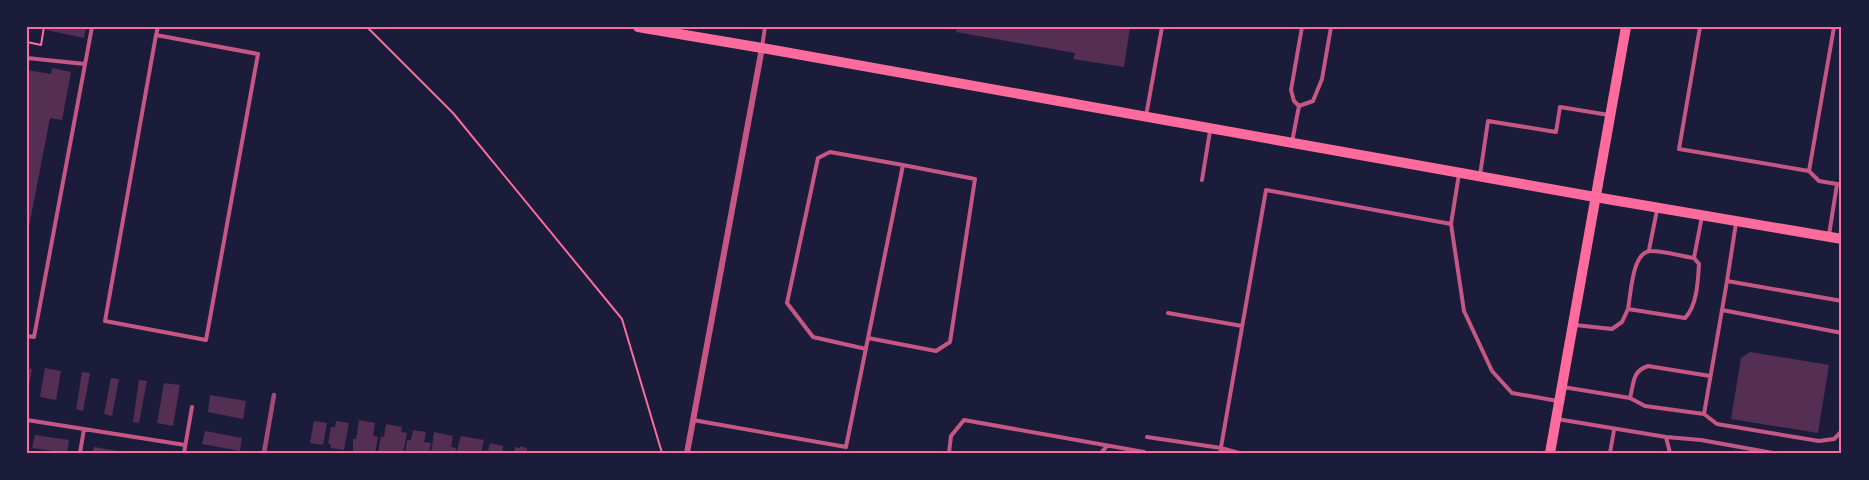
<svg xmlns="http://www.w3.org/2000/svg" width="1869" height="480" viewBox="0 0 1869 480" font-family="'Golos Text',sans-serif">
<rect width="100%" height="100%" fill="#1b1b3a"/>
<path fill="#542f53" d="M 47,27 L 86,27 L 84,38 L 46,30 Z
M 957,27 L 1130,27 L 1124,67 L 1073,59 L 1075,53 L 956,32 Z
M 52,68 L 71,72 L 62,120 L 50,118 L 27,237 L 27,70 L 51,74 Z
M 1750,352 L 1829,365 L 1818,433 L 1731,419 L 1741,358 Z
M 27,368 L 32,369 L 28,390 L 27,389 Z
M 45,368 L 61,371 L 56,400 L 40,397 Z
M 82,372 L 90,373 L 83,411 L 76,409 Z
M 111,378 L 119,379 L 112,416 L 104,414 Z
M 139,380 L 147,381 L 139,423 L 133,422 Z
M 164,383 L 180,385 L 173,426 L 157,423 Z
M 210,395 L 246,401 L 243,419 L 208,412 Z
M 359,420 L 375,423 L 373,435 L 378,437 L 375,453 L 353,452 L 353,439 L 356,439 Z
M 314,421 L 327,423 L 323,445 L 310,443 Z
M 336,421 L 349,423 L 344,450 L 330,448 L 331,444 L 328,444 L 331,427 L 335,427 Z
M 386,424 L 402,427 L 401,432 L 407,433 L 403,453 L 378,453 L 381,436 L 384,437 Z
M 413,430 L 426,432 L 424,442 L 431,443 L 429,453 L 405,453 L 407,440 L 411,440 Z
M 205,431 L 242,438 L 240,451 L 202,444 Z
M 434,432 L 453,436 L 451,447 L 456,448 L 455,453 L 431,453 Z
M 35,435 L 69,440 L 67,453 L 32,448 Z
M 461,436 L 484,440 L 481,453 L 456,453 Z
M 490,443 L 503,446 L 502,453 L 483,453 L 484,450 L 488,451 Z
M 520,446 L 527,448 L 527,453 L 514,453 L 515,447 L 520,448 Z
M 94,447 L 124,452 L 123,453 L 92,453 Z"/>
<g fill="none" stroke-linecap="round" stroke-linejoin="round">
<path stroke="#ff6b9d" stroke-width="2" d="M 367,27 L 453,113 L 622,319 L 662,453
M 27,42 L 41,45 L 44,27"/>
<path stroke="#c65784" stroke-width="4" d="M 1700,27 L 1679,149 L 1809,171 L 1819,181 L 1837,184
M 156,35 L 258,54 L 206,340 L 105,321 L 156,35 L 158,27
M 762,47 L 765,27
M 27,58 L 85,64
M 1299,106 L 1313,101 L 1322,79 L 1331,27
M 1299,106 L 1294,101 L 1291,90 L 1302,27
M 1146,116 L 1162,27
M 1292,142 L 1299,106
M 1809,171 L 1834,27
M 1480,175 L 1488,121 L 1556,132 L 1560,107 L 1609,115
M 1202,180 L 1210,131
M 1736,223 L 1727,281 L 1842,301
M 1451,224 L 1459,174
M 1829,235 L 1837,184 L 1842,185
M 1649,250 L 1657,210
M 1628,309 C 1631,294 1632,251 1651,251 C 1665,251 1680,256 1694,258
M 1722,310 L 1842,333
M 1168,313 L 1242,326
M 1575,325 L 1612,329 L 1622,322 L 1628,309 L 1685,318 C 1697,306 1698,281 1699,264 L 1694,258 L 1702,216
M 27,336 L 34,337 L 92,27
M 866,349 L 813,337 L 787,303 L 818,158 L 830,152 L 903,165
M 1563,387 L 1630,398 L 1645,406 L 1704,414 L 1717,424 L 1819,441 L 1834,439 L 1842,431
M 1630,398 C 1634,383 1632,371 1648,366 L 1710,376
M 1704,414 L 1727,281
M 1557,419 L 1666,437
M 27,420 L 185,445
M 693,420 L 846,447 L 903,165 L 975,179 L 950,342 L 936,351 L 868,338
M 1147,437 L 1221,448 L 1239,453
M 80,453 L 84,429
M 184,453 L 192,407
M 949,453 L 951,436 L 964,420 L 1144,452
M 1101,453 L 1107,446
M 1220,453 L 1266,190 L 1451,224 L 1464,311 L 1492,371 L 1512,393 L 1558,401
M 1610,453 L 1614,430
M 1670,453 L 1666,437 L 1701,440 L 1773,453"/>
<path stroke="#c65784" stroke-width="6" d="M 687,453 L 762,48"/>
<path stroke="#ff6b9d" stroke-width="10" d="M 638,27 L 762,48 L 1595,197 L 1842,239"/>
<path stroke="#ff6b9d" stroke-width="10" d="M 1550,453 L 1626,27"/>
<path stroke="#a44b75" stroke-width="4.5" d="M 264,453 L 274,395"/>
</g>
<rect width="1869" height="480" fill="none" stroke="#1b1b3a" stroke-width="57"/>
<rect x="28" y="28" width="1812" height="424" fill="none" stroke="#ff6b9d" stroke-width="2"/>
</svg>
